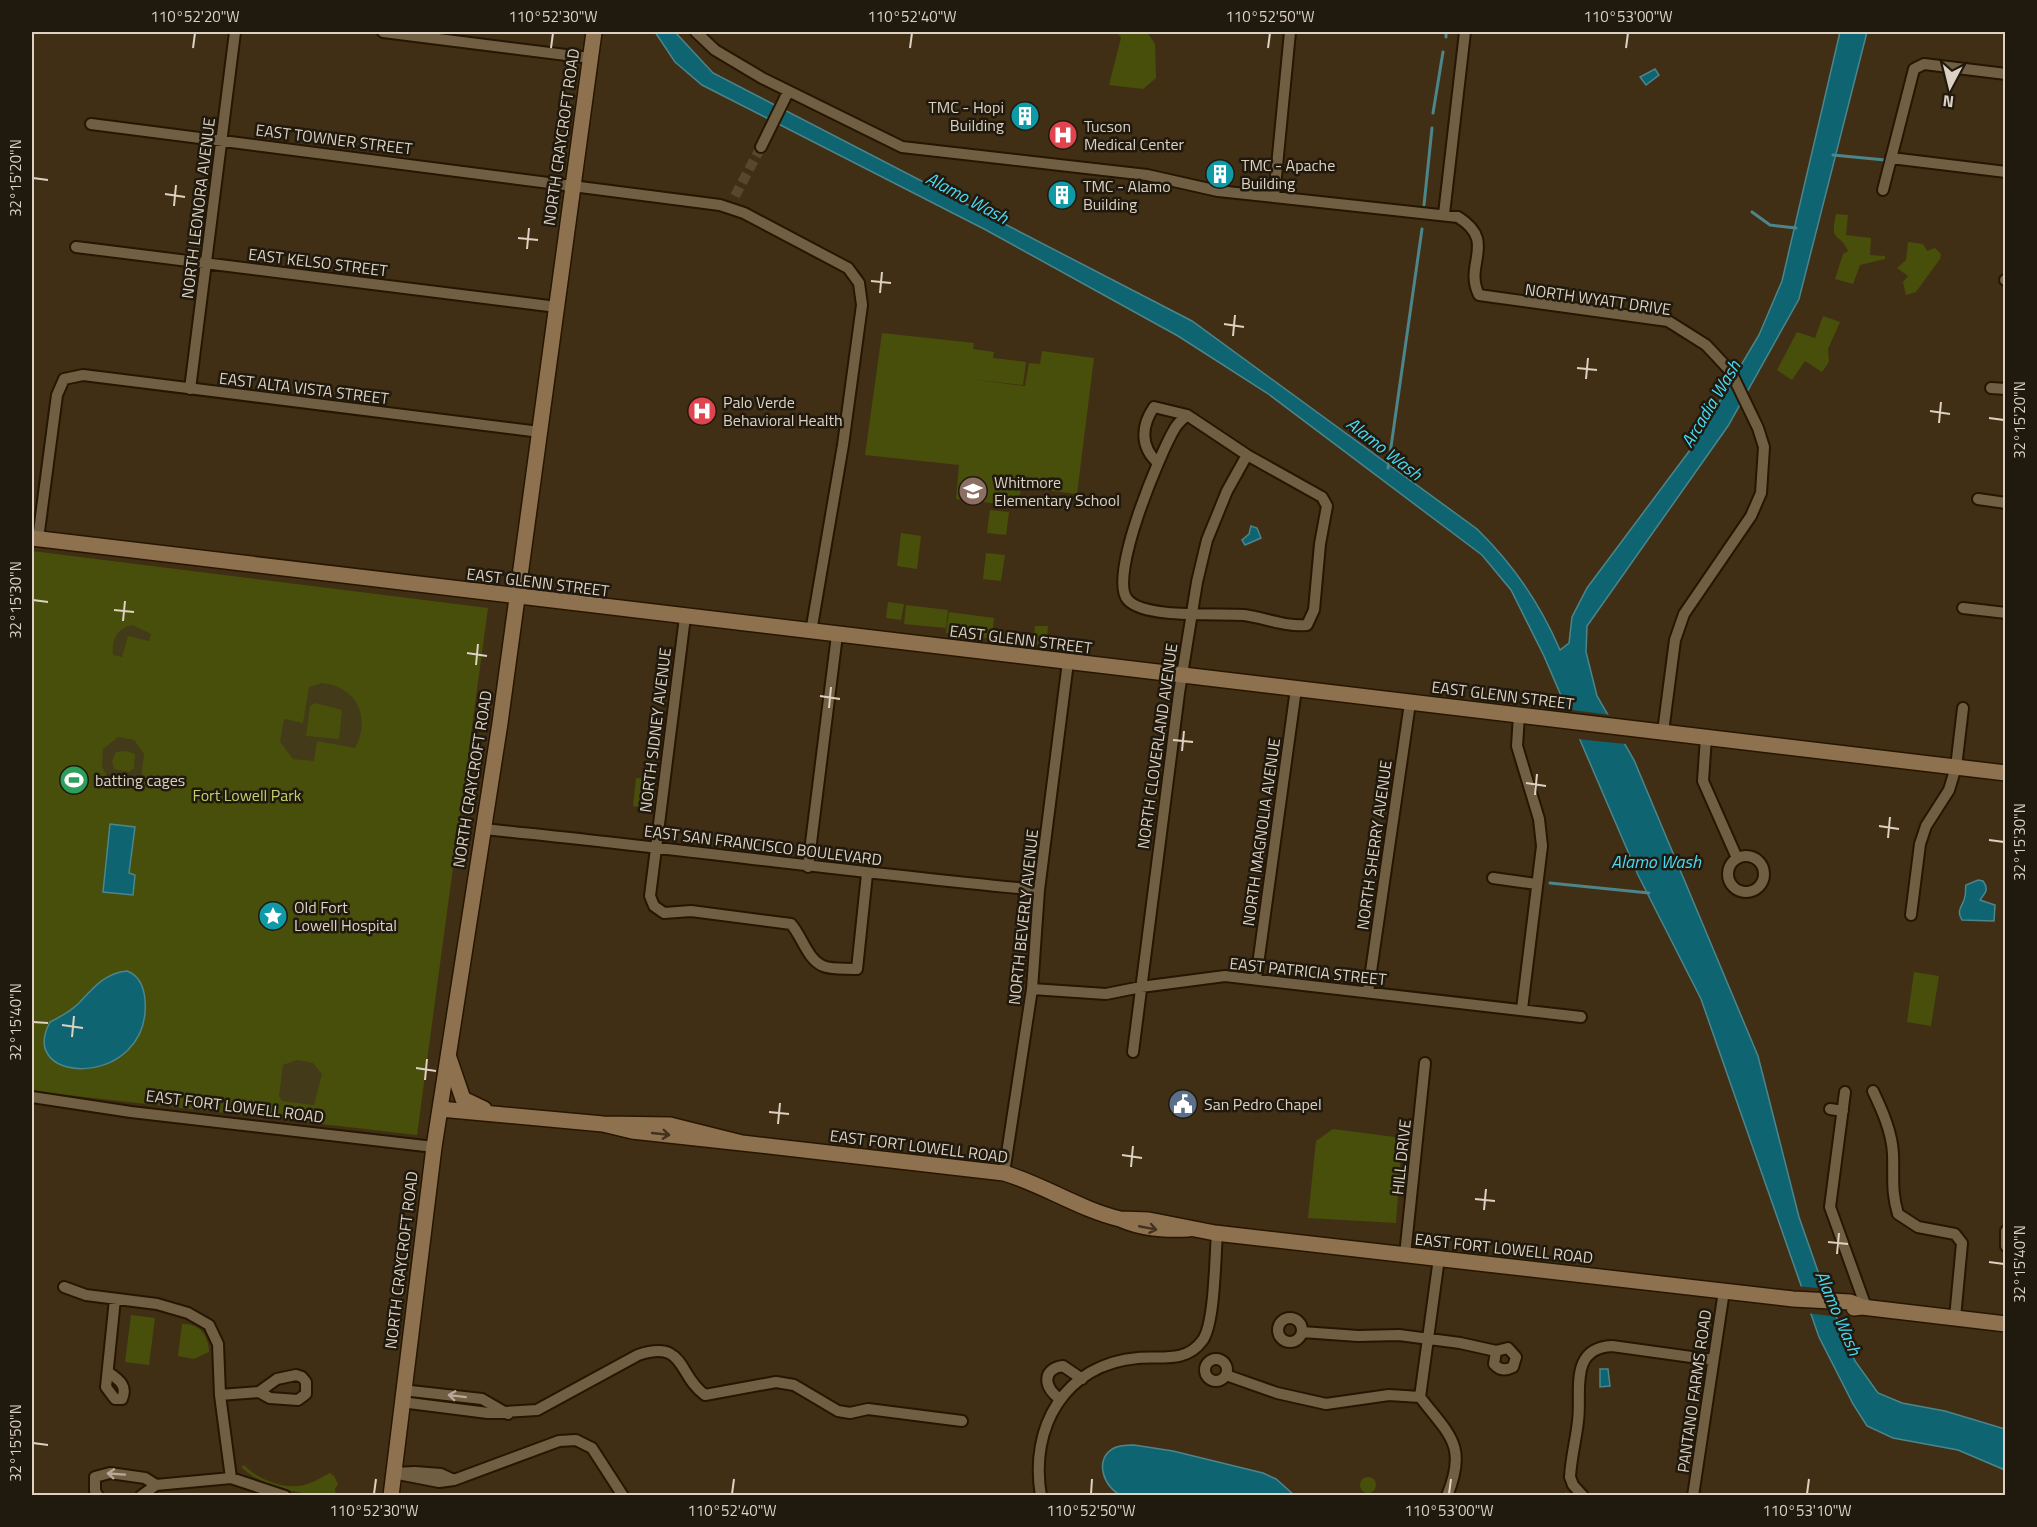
<svg xmlns="http://www.w3.org/2000/svg" width="2037" height="1527" viewBox="0 0 2037 1527" font-family="'Titillium Web',sans-serif">
<rect width="100%" height="100%" fill="#402f15"/>
<path fill="#474f0b" d="M 1117,32 L 1147,32 L 1155,44 L 1156,78 L 1143,89 L 1109,85 L 1121,38 Z
M 1836,214 L 1848,215 L 1846,235 L 1871,238 L 1870,255 L 1885,256 L 1885,259 L 1860,265 L 1853,284 L 1835,279 L 1843,254 L 1848,251 C 1840,231 1829,245 1836,214 Z
M 1908,242 L 1923,244 L 1927,251 L 1935,248 L 1941,254 L 1940,259 L 1916,292 L 1906,295 L 1903,282 L 1908,276 L 1897,268 L 1906,260 Z
M 1823,316 L 1840,322 L 1828,349 L 1829,362 L 1822,372 L 1805,361 L 1792,380 L 1777,370 L 1797,332 L 1815,338 Z
M 882,333 L 974,343 L 973,349 L 994,352 L 993,358 L 1026,362 L 1023,385 L 969,379 L 1025,386 L 1029,363 L 1040,364 L 1042,351 L 1094,358 L 1077,494 L 1021,487 L 1018,506 L 956,499 L 959,465 L 865,455 Z
M 990,510 L 1009,512 L 1006,535 L 987,533 Z
M 901,533 L 921,536 L 917,569 L 897,566 Z
M 32,551 L 488,608 L 417,1135 L 32,1091 Z
M 986,553 L 1005,555 L 1001,581 L 983,579 Z
M 888,602 L 904,604 L 901,620 L 886,618 Z
M 906,605 L 948,610 L 946,628 L 904,624 Z
M 949,612 L 994,618 L 992,639 L 946,633 Z
M 1035,626 L 1048,626 L 1046,648 L 1033,645 Z
M 636,778 L 652,780 L 649,808 L 633,806 Z
M 1914,972 L 1939,976 L 1931,1026 L 1907,1022 Z
M 1333,1129 L 1402,1138 L 1396,1223 L 1308,1218 L 1316,1141 Z
M 131,1315 L 155,1318 L 149,1365 L 125,1362 Z
M 182,1324 C 200,1323 209,1336 209,1352 L 194,1359 L 178,1356 Z
M 244,1465 C 257,1479 284,1490 304,1485 C 313,1483 322,1477 330,1473 L 334,1476 L 338,1484 L 335,1489 L 336,1495 C 306,1496 264,1489 241,1467 Z
M1360 1485a8 8 0 1 1 16 0a8 8 0 1 1-16 0Z"/>
<path fill="#423a19" fill-rule="evenodd" d="M 132,625 L 151,634 L 149,641 L 128,636 L 122,657 L 113,655 C 112,640 116,629 132,625 Z
M 322,683 C 358,687 371,718 355,748 L 317,741 L 314,761 L 293,759 L 280,742 L 284,719 L 303,723 L 309,687 ZM 315,703 L 342,710 L 339,739 L 306,736 L 310,706 Z
M 118,737 L 134,740 L 144,754 L 141,779 L 136,783 L 110,780 L 102,767 L 103,749 ZM 126,751 L 135,754 L 134,768 L 129,772 L 114,769 L 112,761 L 116,752 Z
M 297,1060 L 313,1063 L 322,1074 L 314,1105 L 282,1101 L 279,1096 L 283,1065 Z"/>
<path fill="#0f6472" stroke="#4c858a" stroke-width="1.5" d="M 655,32 L 675,32 L 713,73 L 1192,321 L 1477,529 C 1513,564 1540,603 1560,650 L 1569,643 L 1572,617 L 1587,588 L 1693,446 L 1759,335 L 1782,281 L 1840,32 L 1867,32 L 1799,299 L 1728,426 L 1587,626 L 1586,652 L 1597,696 L 1634,760 L 1758,1056 L 1799,1217 L 1822,1283 L 1855,1361 L 1878,1393 L 1902,1403 L 1945,1411 L 2005,1429 L 2005,1470 L 1958,1450 L 1893,1438 L 1867,1426 L 1853,1404 L 1819,1337 L 1701,999 L 1638,875 L 1544,656 L 1511,590 L 1482,555 L 1267,393 L 1178,336 L 986,230 L 702,85 L 675,62 Z
M 1655,69 L 1659,75 L 1646,85 L 1640,77 Z
M 1251,526 L 1257,528 L 1261,538 L 1245,545 L 1242,540 L 1249,534 Z
M 110,824 L 135,827 L 129,873 L 135,875 L 133,895 L 103,892 Z
M 1978,880 L 1983,881 C 1990,890 1984,894 1980,900 L 1995,905 L 1994,921 L 1962,920 C 1955,909 1964,906 1965,896 C 1966,892 1965,888 1966,885 Z
M 127,971 C 140,976 144,987 145,1000 C 152,1088 15,1087 50,1022 C 60,1017 72,1010 79,1003 C 93,988 105,973 127,971 Z
M 1600,1369 L 1608,1369 L 1610,1386 L 1600,1387 Z
M 1134,1445 L 1173,1451 L 1263,1473 L 1276,1479 L 1294,1495 L 1121,1495 C 1104,1488 1093,1459 1114,1448 C 1120,1445 1127,1445 1134,1445 Z"/>
<path fill="#402f15" d="M 1564,709 L 1611,715 L 1626,744 L 1577,739 Z
M 1796,1286 L 1828,1289 L 1839,1317 L 1806,1313 Z"/>
<g fill="none" stroke-linecap="round" stroke-linejoin="round">
<path stroke="#4c858a" stroke-width="3" d="M 1446,37 L 1446,32
M 1433,113 L 1443,52
M 1833,155 L 1885,160
M 1424,205 L 1432,128
M 1752,212 L 1770,225 L 1796,228
M 1388,468 L 1422,229
M 1550,883 L 1649,893
M 1564,1496 L 1566,1494"/>
<path stroke="#57472f" stroke-width="10" stroke-dasharray="10 5" stroke-linecap="butt" d="M 735,196 L 761,147"/>
<g stroke="#261600" stroke-width="14">
<path id="street" d="M 383,32 L 590,58
M 696,32 L 715,50 L 762,78 L 902,147 L 1147,175 L 1218,191 L 1274,197 L 1290,32
M 91,124 L 720,205 L 744,213 L 848,268 L 859,283 L 862,305 L 843,445 L 811,632
M 761,147 L 788,92
M 1891,158 L 2006,172
M 1883,190 L 1914,69 L 1924,64 L 2006,74
M 1274,197 L 1458,217 C 1498,242 1463,264 1479,295 L 1668,321 L 1706,345 L 1721,361 L 1731,372 L 1758,428 L 1764,447 L 1761,493 L 1751,516 L 1684,614 L 1675,640 L 1663,732
M 1444,214 L 1465,32
M 76,247 L 557,307
M 2005,280 L 2006,280
M 64,379 L 83,375 L 540,432
M 1991,388 L 2006,389
M 190,389 L 235,32
M 1158,463 C 1140,447 1141,426 1154,407 L 1187,415 L 1247,455 L 1322,497 L 1327,506 L 1320,544 L 1314,610 L 1307,625 C 1285,627 1266,618 1244,615 C 1218,613 1145,619 1128,600 C 1107,579 1160,453 1175,428 C 1178,423 1183,419 1187,415
M 1978,499 L 2006,503
M 38,539 L 57,395 L 64,379
M 1963,608 L 2006,613
M 685,617 L 650,896 L 654,906 L 664,913 L 691,911 L 791,924 C 802,936 807,959 823,966 C 832,970 847,968 857,969 L 867,874
M 1519,715 L 1517,746 L 1539,819 L 1542,846 L 1522,1009
M 1706,737 L 1703,781 L 1737,858
M 483,829 C 669,847 853,873 1039,890
M1728 874a18 18 0 1 1 36 0a18 18 0 1 1-36 0Z
M 808,867 L 837,635
M 1493,878 L 1536,884
M 1911,915 L 1920,844 L 1926,826 L 1949,790 L 1956,767 L 1963,708
M 1256,979 L 1296,689
M 1032,989 L 1106,994 L 1141,987 L 1225,976 L 1581,1017
M 1368,992 L 1410,703
M 1133,1052 L 1179,693 L 1197,582 L 1207,540 L 1227,491 L 1247,455
M 1873,1091 C 1882,1110 1892,1132 1893,1154 C 1894,1177 1891,1191 1898,1214 L 1918,1227 L 1955,1234 L 1962,1243 L 1955,1318
M 1845,1092 L 1830,1207 L 1866,1307
M 32,1097 L 131,1112 L 434,1147
M 1830,1109 L 1843,1111
M 1004,1173 L 1032,989 L 1039,890 L 1068,662
M 2006,1231 L 2006,1246
M 1405,1255 L 1425,1063
M 1439,1258 L 1420,1397 C 1449,1435 1468,1445 1447,1496
M 64,1287 L 86,1295 L 157,1304 L 188,1313 L 209,1325 L 218,1344 L 220,1395 L 231,1478
M1278 1330a12 12 0 1 1 24 0a12 12 0 1 1-24 0Z
M 1302,1332 L 1358,1336 L 1399,1335 L 1460,1343 L 1496,1351 L 1508,1348 L 1516,1357 L 1513,1367 C 1505,1371 1499,1370 1494,1364 L 1496,1351
M1205 1370a11 11 0 1 1 22 0a11 11 0 1 1-22 0Z
M 108,1372 C 118,1379 128,1385 122,1399 L 115,1399 L 106,1387 L 115,1299
M 296,1375 L 302,1377 L 306,1382 L 306,1394 L 298,1400 L 270,1398 L 259,1392 L 277,1379 Z
M 1226,1375 L 1277,1393 L 1326,1404 L 1389,1395 L 1420,1397
M 402,1390 L 482,1399 L 508,1414
M 220,1395 L 259,1392
M 1060,1399 C 1044,1388 1041,1369 1063,1366 L 1082,1379
M 401,1402 L 488,1413 L 537,1410 L 638,1355 C 686,1339 677,1375 705,1395 L 776,1382 L 794,1385 L 838,1411 L 850,1413 L 868,1409 L 962,1421
M 415,1472 L 441,1474 L 454,1480 L 439,1482 L 393,1473 Z
M 454,1480 L 559,1441 L 576,1440 L 592,1448 L 623,1496
M 98,1496 L 95,1491 L 95,1477 L 110,1473 L 145,1478 L 156,1485 L 231,1478 L 285,1496
M 141,1496 L 156,1485
M 1041,1496 C 1029,1427 1065,1364 1138,1358 C 1161,1356 1186,1363 1202,1341 C 1215,1325 1215,1257 1217,1233
M 1583,1496 L 1573,1485 L 1570,1477 C 1571,1458 1576,1440 1578,1421 C 1582,1393 1568,1348 1612,1346 L 1713,1360
M 1693,1496 L 1724,1291"/>
</g>
<g stroke="#261600" stroke-width="18">
<path id="secondary" d="M 32,538 L 2006,773
M 449,1058 L 463,1099 L 484,1109
M 440,1109 L 603,1124 L 670,1125 L 742,1143 L 632,1131 L 603,1124
M 742,1143 L 1004,1173 C 1044,1185 1079,1209 1120,1219
M 1189,1229 C 1164,1230 1142,1229 1120,1219 L 1149,1220 L 1215,1233 L 1793,1299 L 1850,1302 L 1862,1307
M 1854,1308 L 1862,1307 L 2006,1324
M 391,1496 L 434,1147 L 500,723 L 594,32"/>
</g>
<use href="#street" stroke="#715f44" stroke-width="10"/>
<use href="#secondary" stroke="#8e714e" stroke-width="15"/>
</g>
<defs><path id="oneway-shaft" d="M-6 0H5M1.5-3L5.5 0L1.5 3" fill="none" stroke-width="1.6" stroke-linecap="round" stroke-linejoin="round" transform="scale(1.5)"/></defs>
<g stroke="#413321">
<use href="#oneway-shaft" transform="translate(661 1134) rotate(6)"/>
<use href="#oneway-shaft" transform="translate(1148 1228) rotate(11)"/>
</g>
<g stroke="#b7a997">
<use href="#oneway-shaft" transform="translate(457 1396) rotate(-173)"/>
<use href="#oneway-shaft" transform="translate(116 1474) rotate(-176)"/>
</g>
<path fill="none" stroke="#dcd1c3" stroke-width="2" d="M 193,48 L 195,33M 551,48 L 553,33M 910,48 L 912,33M 1268,48 L 1270,33M 1626,48 L 1628,33M 33,178 L 48,180M 165,194 L 185,197M 174,206 L 176,185M 518,238 L 538,240M 527,249 L 529,228M 871,281 L 891,283M 880,293 L 882,272M 1224,324 L 1244,327M 1233,336 L 1235,315M 1577,368 L 1597,370M 1586,379 L 1588,358M 1930,411 L 1950,414M 1989,418 L 2004,420M 1939,423 L 1941,402M 33,600 L 48,602M 114,610 L 134,612M 123,621 L 125,601M 467,653 L 487,656M 476,665 L 478,644M 820,696 L 840,699M 829,708 L 831,687M 1173,740 L 1193,742M 1182,751 L 1184,731M 1526,783 L 1546,786M 1535,795 L 1537,774M 1879,826 L 1899,829M 1888,838 L 1890,817M 1989,840 L 2004,842M 33,1022 L 48,1023M 62,1025 L 83,1028M 72,1037 L 74,1016M 416,1068 L 436,1071M 425,1080 L 427,1059M 769,1112 L 789,1114M 778,1124 L 780,1103M 1122,1155 L 1142,1158M 1131,1167 L 1133,1146M 1475,1199 L 1495,1201M 1484,1210 L 1486,1189M 1828,1242 L 1848,1244M 1837,1254 L 1839,1233M 1989,1262 L 2004,1264M 33,1443 L 48,1445M 374,1494 L 376,1479M 732,1494 L 734,1479M 1091,1494 L 1092,1479M 1449,1494 L 1451,1479M 1807,1494 L 1809,1479"/>
<defs>
<g id="building-disc" transform="scale(1.5)"><circle r="9.5" fill="#0f9aa8" stroke="#20190e"/><path d="M-4-6H4V6H1V3H-1V6H-4ZM-2.5-4.3h1.7v1.8h-1.7ZM.8-4.3h1.7v1.8H.8ZM-2.5-1h1.7V.8h-1.7ZM.8-1h1.7V.8H.8Z" fill="#fff"/></g>
<g id="hospital-disc" transform="scale(1.5)"><circle r="9.5" fill="#e0444e" stroke="#20190e"/><path d="M-5-5h3v3.5h4V-5h3V5h-3V1.5h-4V5h-3Z" fill="#fff"/></g>
<g id="school-disc" transform="scale(1.5)"><circle r="9.5" fill="#8d6e63" stroke="#20190e"/><path d="M0-5L7-2L0 1L-7-2ZM-4 1L0 2.5L4 1V4Q0 6-4 4Z" fill="#fff"/></g>
<g id="stadium-disc" transform="scale(1.5)"><circle r="9.5" fill="#2e9e5b" stroke="#20190e"/><path d="M0-5a6.5 5 0 1 0 0 10a6.5 5 0 1 0 0-10ZM-3.5-1.8h7v3.6h-7Z" fill="#fff"/></g>
<g id="sight-disc" transform="scale(1.5)"><circle r="9.5" fill="#0f9aa8" stroke="#20190e"/><path d="M0-6L1.8-2.2L6-1.7L2.9 1.2L3.7 5.4L0 3.3L-3.7 5.4L-2.9 1.2L-6-1.7L-1.8-2.2Z" fill="#fff"/></g>
<g id="civic-disc" transform="scale(1.5)"><circle r="9.5" fill="#5c6f8a" stroke="#20190e"/><path d="M-.6-6.5H3V-4.5H.6V-3L4-1V1h2V6H-6V1h2V-1L-.6-3ZM-1.2 2.5V6h2.4V2.5Z" fill="#fff"/></g>
</defs>
<g fill-rule="evenodd">
<use href="#building-disc" x="1025" y="116"/>
<use href="#hospital-disc" x="1063" y="135"/>
<use href="#building-disc" x="1220" y="174"/>
<use href="#building-disc" x="1062" y="195"/>
<use href="#hospital-disc" x="702" y="411"/>
<use href="#school-disc" x="973" y="491"/>
<use href="#stadium-disc" x="74" y="780"/>
<use href="#sight-disc" x="273" y="916"/>
<use href="#civic-disc" x="1183" y="1104"/>
</g>
<g text-anchor="middle" stroke-width="5" stroke-linejoin="round" paint-order="stroke">
<g font-size="16" fill="#dcd1c3" stroke="#20190e" text-anchor="start">
<text x="1004" y="113" text-anchor="end">TMC - Hopi<tspan x="1004" dy="18">Building</tspan></text>
<text x="1084" y="132">Tucson<tspan x="1084" dy="18">Medical Center</tspan></text>
<text x="1241" y="171">TMC - Apache<tspan x="1241" dy="18">Building</tspan></text>
<text x="1083" y="192">TMC - Alamo<tspan x="1083" dy="18">Building</tspan></text>
<text x="723" y="408">Palo Verde<tspan x="723" dy="18">Behavioral Health</tspan></text>
<text x="994" y="488">Whitmore<tspan x="994" dy="18">Elementary School</tspan></text>
<text x="95" y="786">batting cages</text>
<text x="294" y="913">Old Fort<tspan x="294" dy="18">Lowell Hospital</tspan></text>
<text x="1204" y="1110">San Pedro Chapel</text>
</g>
<g font-size="16" fill="#dcd1c3" stroke="#20190e">
<text transform="translate(561 137) rotate(-82)" y="6">NORTH CRAYCROFT ROAD</text>
<text transform="translate(334 139) rotate(7)" y="6">EAST TOWNER STREET</text>
<text transform="translate(198 208) rotate(-83)" y="6">NORTH LEONORA AVENUE</text>
<text transform="translate(318 262) rotate(7)" y="6">EAST KELSO STREET</text>
<text transform="translate(1598 299) rotate(8)" y="6">NORTH WYATT DRIVE</text>
<text transform="translate(304 388) rotate(7)" y="6">EAST ALTA VISTA STREET</text>
<text transform="translate(538 582) rotate(7)" y="6">EAST GLENN STREET</text>
<text transform="translate(1021 639) rotate(7)" y="6">EAST GLENN STREET</text>
<text transform="translate(1503 695) rotate(7)" y="6">EAST GLENN STREET</text>
<text transform="translate(655 730) rotate(-83)" y="6">NORTH SIDNEY AVENUE</text>
<text transform="translate(1157 746) rotate(-82)" y="6">NORTH CLOVERLAND AVENUE</text>
<text transform="translate(472 779) rotate(-81)" y="6">NORTH CRAYCROFT ROAD</text>
<text transform="translate(1261 832) rotate(-82)" y="6">NORTH MAGNOLIA AVENUE</text>
<text transform="translate(763 845) rotate(7)" y="6">EAST SAN FRANCISCO BOULEVARD</text>
<text transform="translate(1374 845) rotate(-82)" y="6">NORTH SHERRY AVENUE</text>
<text transform="translate(1023 917) rotate(-84)" y="6">NORTH BEVERLY AVENUE</text>
<text transform="translate(1308 971) rotate(6)" y="6">EAST PATRICIA STREET</text>
<text transform="translate(235 1106) rotate(7)" y="6">EAST FORT LOWELL ROAD</text>
<text transform="translate(919 1146) rotate(7)" y="6">EAST FORT LOWELL ROAD</text>
<text transform="translate(1401 1157) rotate(-84)" y="6">HILL DRIVE</text>
<text transform="translate(1504 1248) rotate(6)" y="6">EAST FORT LOWELL ROAD</text>
<text transform="translate(401 1260) rotate(-83)" y="6">NORTH CRAYCROFT ROAD</text>
<text transform="translate(1694 1391) rotate(-82)" y="6">PANTANO FARMS ROAD</text>
</g>
<g font-size="16" fill="#c0d06d" stroke="#20190e">
<text x="247" y="801">Fort Lowell Park</text>
</g>
<g font-size="18" font-style="italic" fill="#47d9f4" stroke="#20190e">
<text transform="translate(967 198) rotate(28)" y="6">Alamo Wash</text>
<text transform="translate(1711 404) rotate(-59)" y="6">Arcadia Wash</text>
<text transform="translate(1384 449) rotate(38)" y="6">Alamo Wash</text>
<text x="1656" y="868">Alamo Wash</text>
<text transform="translate(1838 1313) rotate(67)" y="6">Alamo Wash</text>
</g>
</g>
<rect width="2037" height="1527" fill="none" stroke="#20190e" stroke-width="66"/>
<g transform="translate(1950 87) rotate(187)" stroke="#20190e" stroke-width="4.5" paint-order="stroke">
<path d="M0-4.5L10 22L0 15L-10 22Z" fill="#dcd1c3"/>
<text y="-9" font-size="16" font-weight="bold" text-anchor="middle" fill="#dcd1c3">N</text>
</g>
<rect x="33" y="33" width="1971" height="1461" fill="none" stroke="#dcd1c3" stroke-width="2"/>
<g font-size="15" text-anchor="middle" fill="#dcd1c3">
<text x="195" y="22">110°52'20"W</text>
<text x="553" y="22">110°52'30"W</text>
<text x="912" y="22">110°52'40"W</text>
<text x="1270" y="22">110°52'50"W</text>
<text x="1628" y="22">110°53'00"W</text>
<text transform="translate(16 178) rotate(-90)" y="5">32°15'20"N</text>
<text transform="translate(2020 420) rotate(-90)" y="5">32°15'20"N</text>
<text transform="translate(16 600) rotate(-90)" y="5">32°15'30"N</text>
<text transform="translate(2020 842) rotate(-90)" y="5">32°15'30"N</text>
<text transform="translate(16 1022) rotate(-90)" y="5">32°15'40"N</text>
<text transform="translate(2020 1264) rotate(-90)" y="5">32°15'40"N</text>
<text transform="translate(16 1443) rotate(-90)" y="5">32°15'50"N</text>
<text x="374" y="1516">110°52'30"W</text>
<text x="732" y="1516">110°52'40"W</text>
<text x="1091" y="1516">110°52'50"W</text>
<text x="1449" y="1516">110°53'00"W</text>
<text x="1807" y="1516">110°53'10"W</text>
</g>
</svg>
